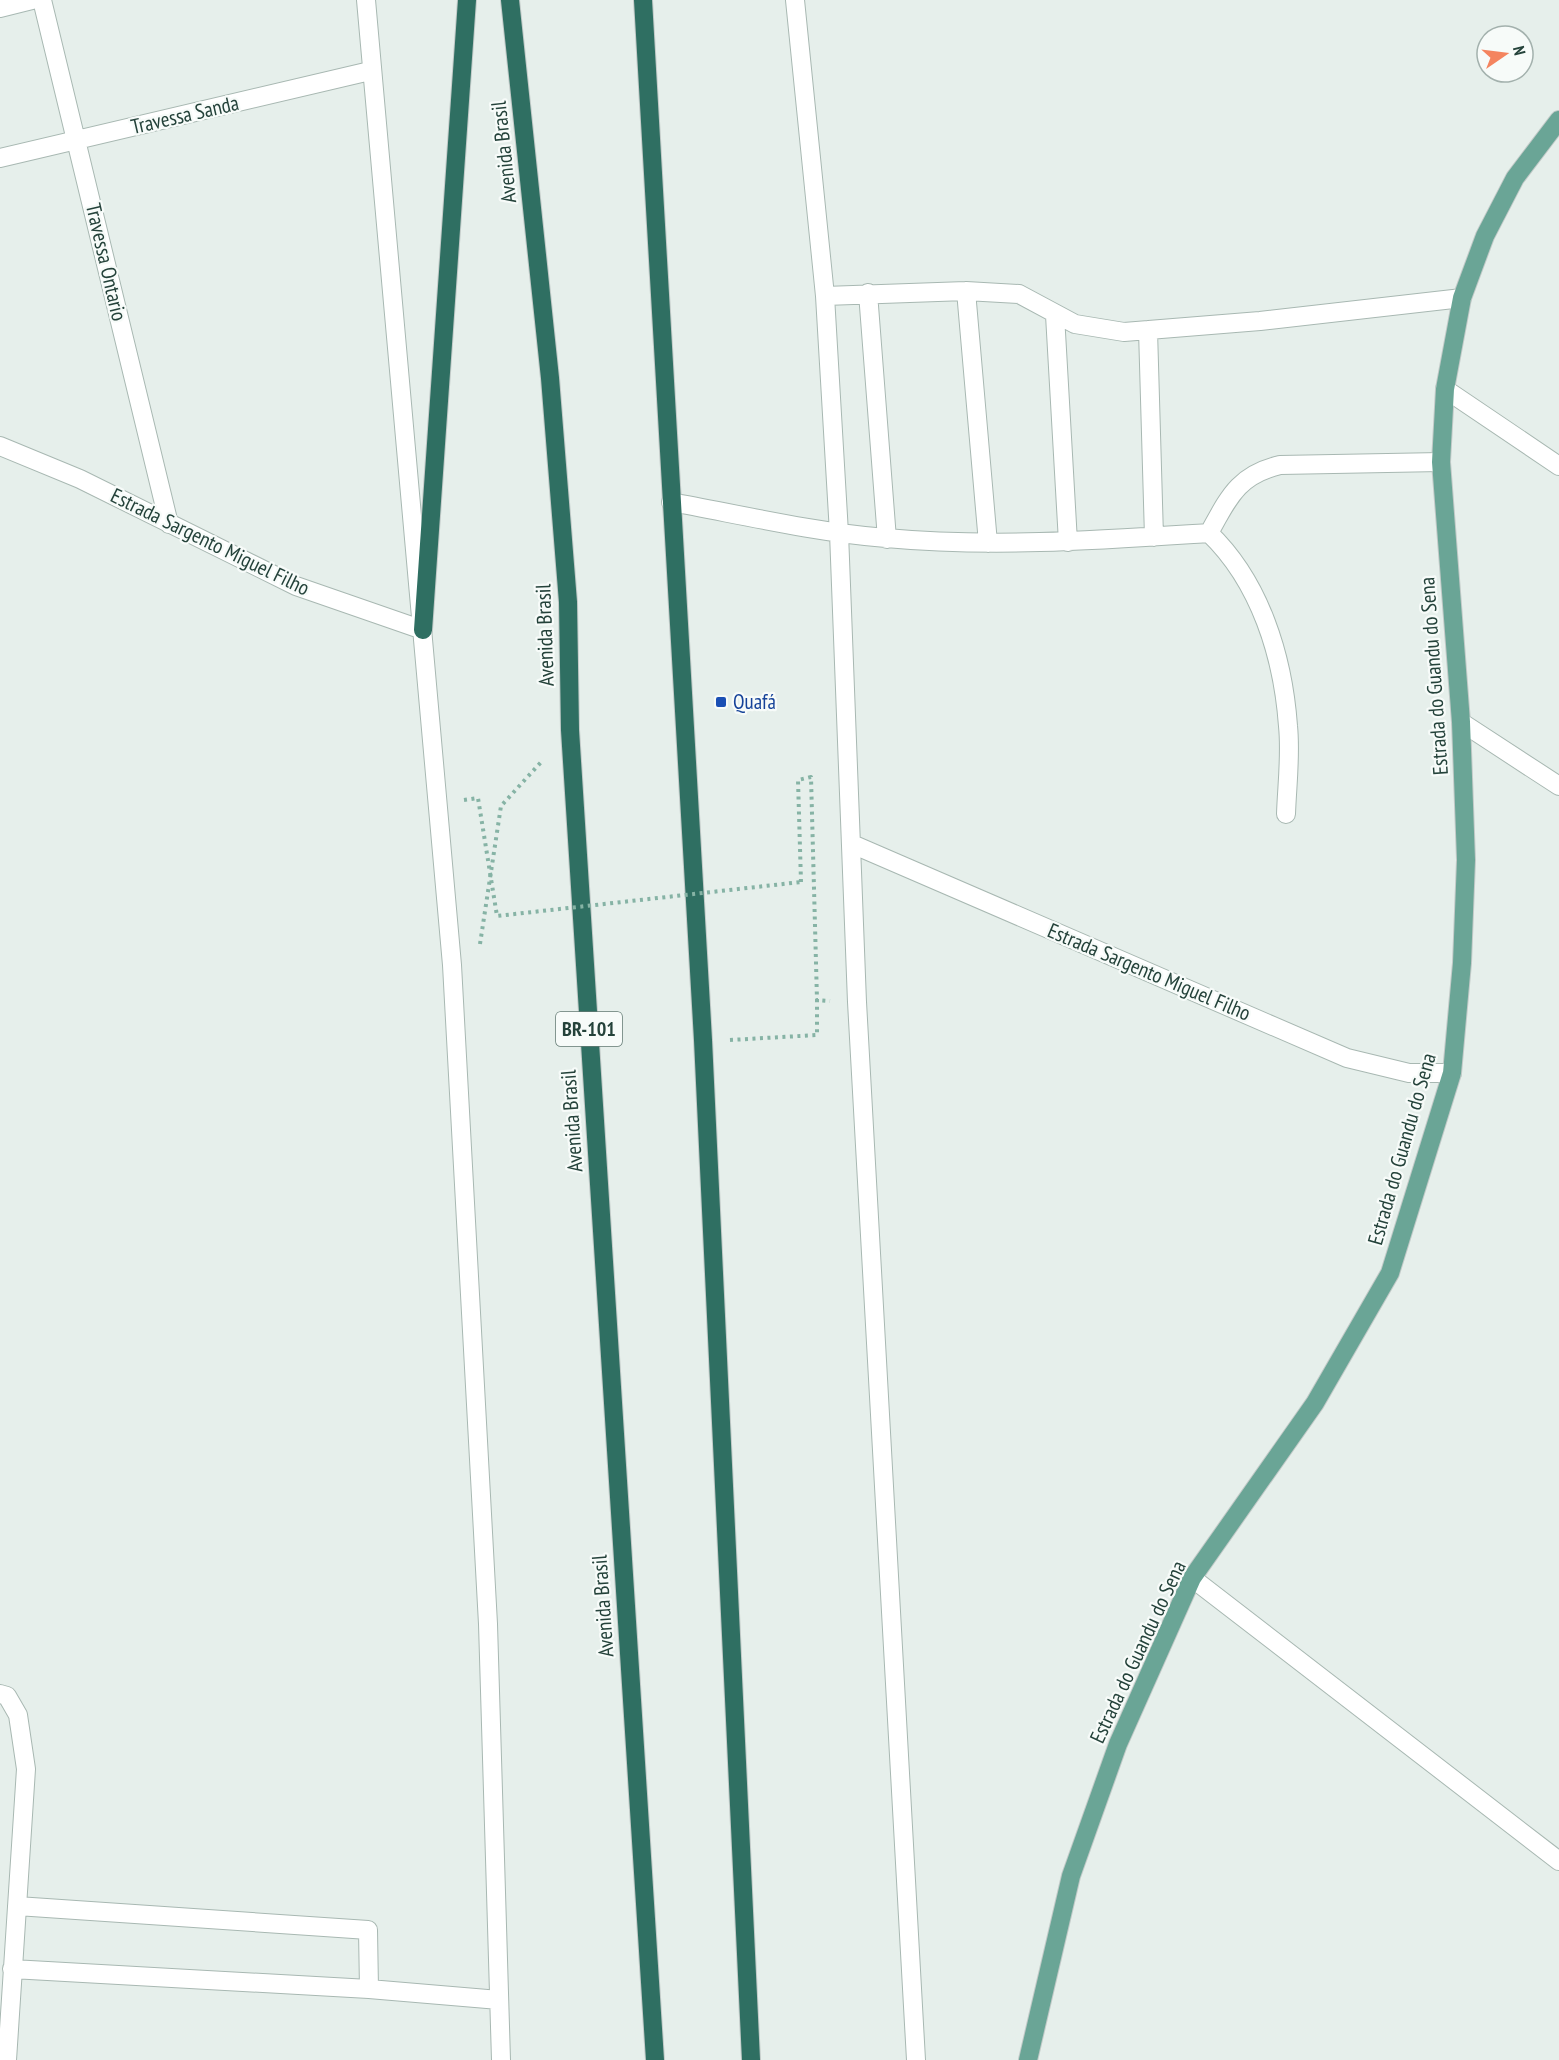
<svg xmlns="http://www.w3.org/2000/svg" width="1559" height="2060" viewBox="0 0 1559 2060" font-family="'PT Sans Narrow',sans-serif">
<rect width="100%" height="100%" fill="#e6efeb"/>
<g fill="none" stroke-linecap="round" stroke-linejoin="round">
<g stroke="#a8b8b2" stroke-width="20">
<path id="minor" d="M 42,0 L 169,524
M 366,0 L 452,965 L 488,1624 L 501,2060
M 795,0 L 825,296 L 839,533 L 857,1002 L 916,2060
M 0,8 L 32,0
M 0,158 L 370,71
M 966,291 L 988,543
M 868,293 L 887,539
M 825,296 L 966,291 L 1019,294 L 1075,324 L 1124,332 L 1260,321 L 1462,298
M 1055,315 L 1068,542
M 1148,330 L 1154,537
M 1445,389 L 1559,466
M 0,446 L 80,479 L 296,586 L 423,630
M 671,502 C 742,515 814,532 886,538 C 994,548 1102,540 1209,533 C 1229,497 1238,475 1280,465 L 1441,462
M 1209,533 C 1260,582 1283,656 1288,726 C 1291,755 1287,785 1286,814
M 1461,722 L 1559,786
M 852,844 L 1347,1058 L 1409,1073 L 1452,1073
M 1192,1578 L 1559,1861
M 0,1694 L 7,1696 L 18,1715 L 26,1769 L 7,2060
M 17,1906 L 368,1930 L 369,1989
M 12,1969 L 369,1989 L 499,2000"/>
</g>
<g stroke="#c2cac8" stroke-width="20">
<path id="major" d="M 1028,2060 L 1071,1876 L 1118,1744 L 1192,1578 L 1315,1403 L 1390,1273 L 1452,1073 L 1462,963 L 1466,860 L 1461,722 L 1441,462 L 1445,389 L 1462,298 L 1485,236 L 1515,178 L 1559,120"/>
</g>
<g stroke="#c2cac8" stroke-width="20">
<path id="highway" d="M 510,0 L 550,378 L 568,602 L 570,730 L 655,2060
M 643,0 L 703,1040 L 751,2060
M 423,630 L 467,0"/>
</g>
<path stroke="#86b3a5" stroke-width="4" stroke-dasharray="3 4.5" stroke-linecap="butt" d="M 801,882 L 798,780 L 811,777 L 817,1000
M 480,944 L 501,806 L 543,760
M 730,1040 L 817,1035 L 817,1000 L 830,1001"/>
<use href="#minor" stroke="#fff" stroke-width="18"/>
<use href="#major" stroke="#6aa596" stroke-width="18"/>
<use href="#highway" stroke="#2f6f62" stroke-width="18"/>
<path stroke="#86b3a5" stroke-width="4" stroke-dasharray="3 4.5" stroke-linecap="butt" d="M 464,800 L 478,798 L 497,916 L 801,882"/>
</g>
<rect fill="#1a4fb4" stroke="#f7fbf9" stroke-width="2" x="715" y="696" width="12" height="12" rx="3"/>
<g text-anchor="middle" stroke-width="4.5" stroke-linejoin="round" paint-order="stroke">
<rect fill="#f7fbf9" stroke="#637a73" stroke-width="1.5" x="556" y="1012" width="66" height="34" rx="4.5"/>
<g font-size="20" font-weight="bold" fill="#24423a">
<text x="589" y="1036">BR-101</text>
</g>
<g font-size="21" fill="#24423a" stroke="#f7fbf9">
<text transform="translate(185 115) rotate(-13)" y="7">Travessa Sanda</text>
<text transform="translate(504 152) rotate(-96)" y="7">Avenida Brasil</text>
<text transform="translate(106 262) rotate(77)" y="7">Travessa Ontario</text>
<text transform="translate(210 542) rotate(26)" y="7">Estrada Sargento Miguel Filho</text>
<text transform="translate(545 635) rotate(-92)" y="7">Avenida Brasil</text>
<text transform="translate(1434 676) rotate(-94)" y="7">Estrada do Guandu do Sena</text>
<text transform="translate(1149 972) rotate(23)" y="7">Estrada Sargento Miguel Filho</text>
<text transform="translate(572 1121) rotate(-94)" y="7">Avenida Brasil</text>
<text transform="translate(1402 1149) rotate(-74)" y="7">Estrada do Guandu do Sena</text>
<text transform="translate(603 1606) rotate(-94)" y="7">Avenida Brasil</text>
<text transform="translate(1138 1652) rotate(-65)" y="7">Estrada do Guandu do Sena</text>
</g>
<g font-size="21" fill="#164399" stroke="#f7fbf9" text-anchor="start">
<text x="733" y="709">Quafá</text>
</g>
</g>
<g transform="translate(1505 54) rotate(76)"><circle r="28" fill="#f7fbf9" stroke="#a3b1ad" stroke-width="1.5"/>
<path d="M0-4.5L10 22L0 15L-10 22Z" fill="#f4845f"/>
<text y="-9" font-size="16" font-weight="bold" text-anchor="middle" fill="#24423a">N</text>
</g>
</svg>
